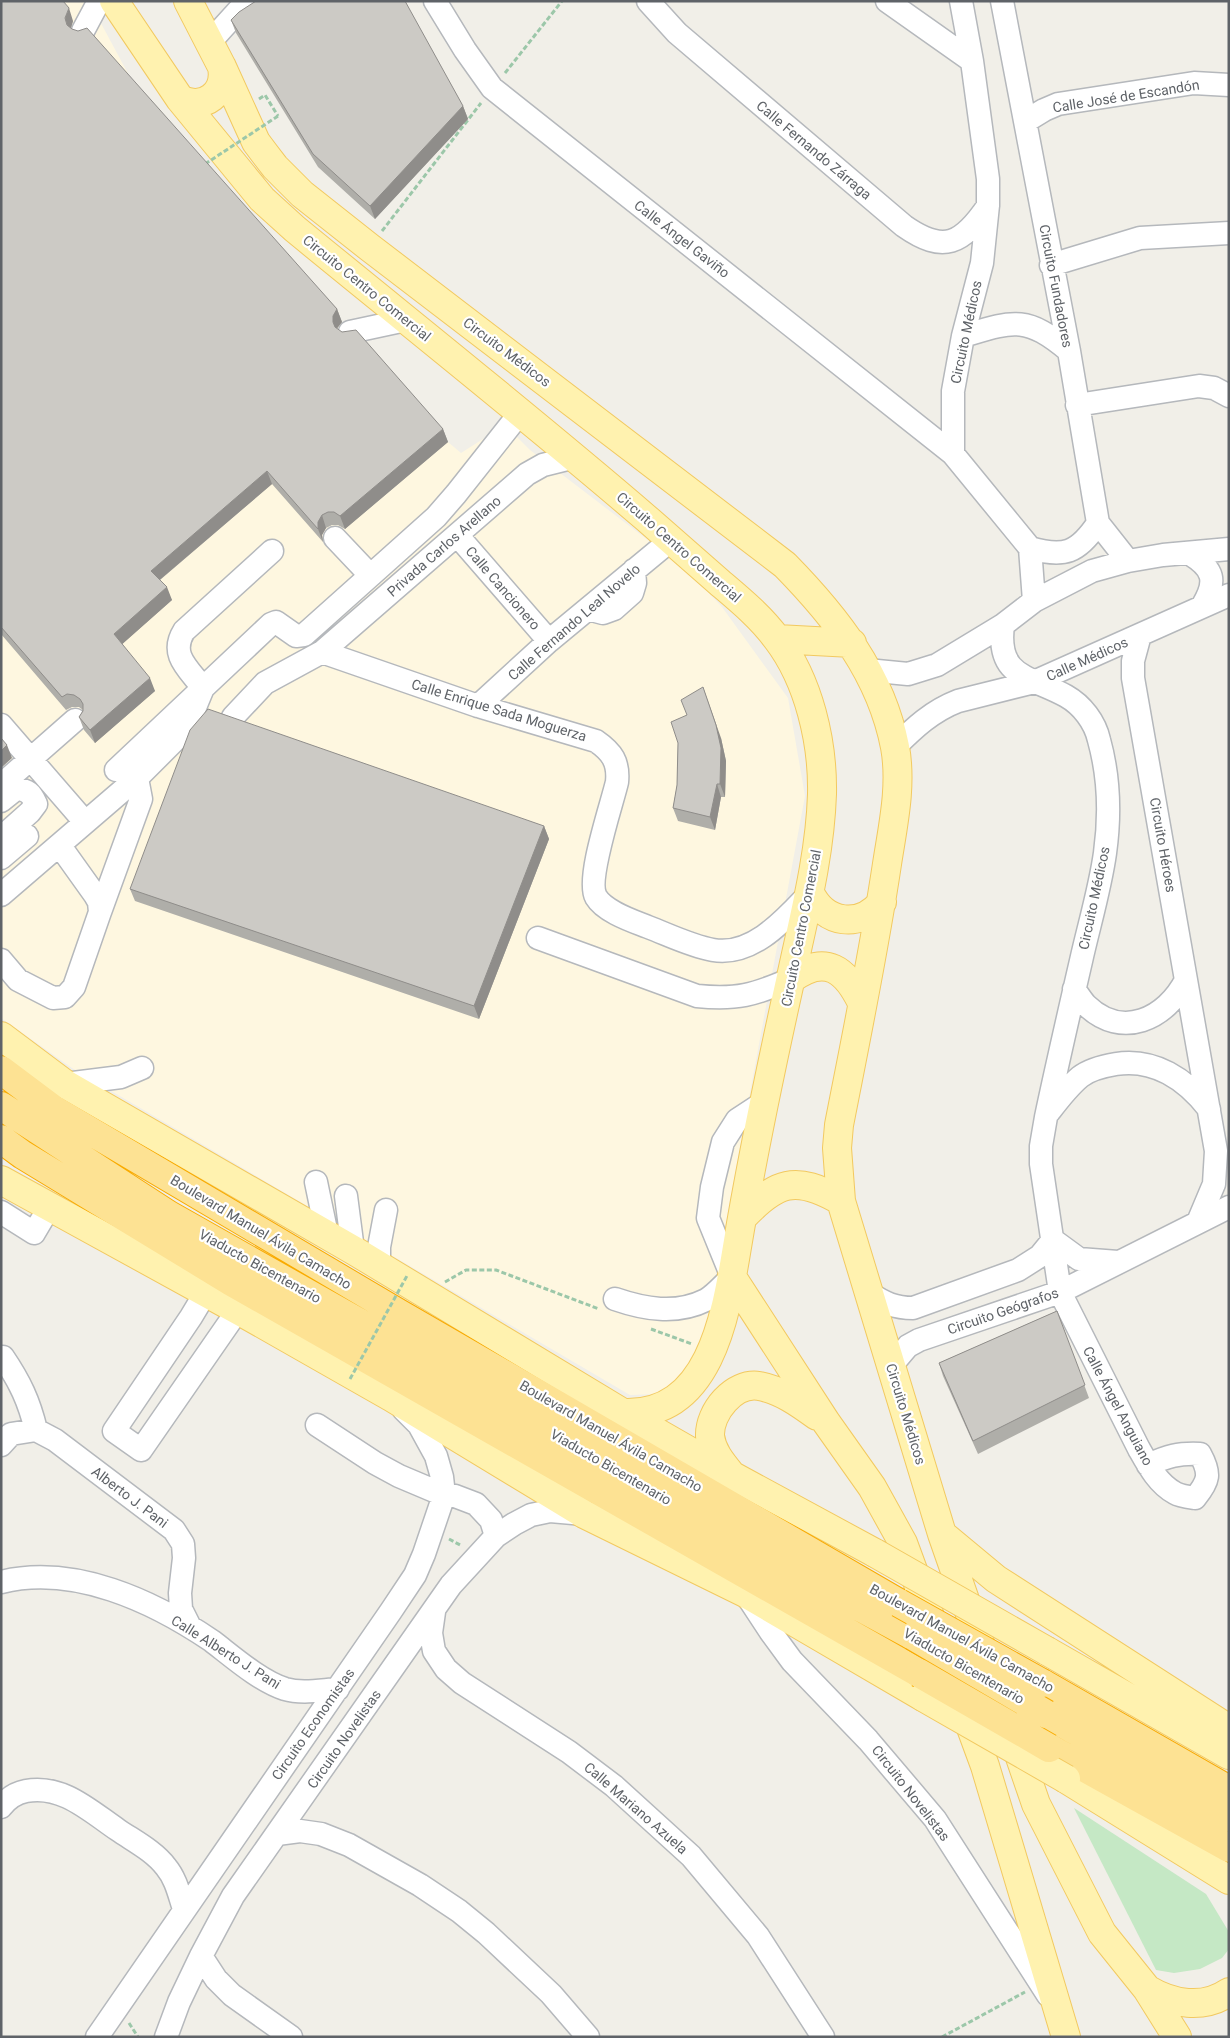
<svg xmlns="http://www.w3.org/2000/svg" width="1230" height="2038" viewBox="0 0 1230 2038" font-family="Roboto,sans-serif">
<rect width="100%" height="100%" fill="#f1efe8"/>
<path fill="#fef7e0" d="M 1,1 L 89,1 L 139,94 L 448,442 L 461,453 L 505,425 L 530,450 L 687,570 L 722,607 L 788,698 L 805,796 L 706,1330 L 683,1381 L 659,1394 L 630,1395 L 72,1068 L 1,1018 Z"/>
<path fill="#c5e8c5" d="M 1074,1808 L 1206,1894 L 1229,1932 L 1229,1949 L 1222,1958 L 1200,1969 L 1174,1973 L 1156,1970 Z"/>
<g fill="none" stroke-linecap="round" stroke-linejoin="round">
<g stroke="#b5b8bc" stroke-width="25">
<path id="minor" d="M 435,1 L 465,50 L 492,88 L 953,454 L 1030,548 L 1034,601
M 648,1 L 677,33 L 904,226 C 944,254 962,244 988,206
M 887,1 L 972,61
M 1002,1 L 1069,351 L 1098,523 L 1128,561
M 83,31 L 99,1
M 209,43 L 247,1
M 1026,121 L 1044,110 L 1058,104 L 1194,83 L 1229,85
M 1051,265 L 1140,238 L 1229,233
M 350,332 L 406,320
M 963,336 C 1013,321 1026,315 1069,351
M 1077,405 L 1199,386 L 1214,388 L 1229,396
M 953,454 L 953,391 L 963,336 L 982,263 L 988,205 L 988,179 L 972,61 L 961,1
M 457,535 L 549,641
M 335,538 L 370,575
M 1030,548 C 1064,558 1078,553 1098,523
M 1190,554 C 1214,569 1217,581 1203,605
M 588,609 L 603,613 L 614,609 L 632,593 L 635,583 L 634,570
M 1003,625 C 996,678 1030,676 1066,696 C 1082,705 1095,722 1099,740 C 1109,776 1110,817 1105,853 C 1100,889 1089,925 1081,961 C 1069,1013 1057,1065 1046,1117 L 1041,1146 L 1041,1164 L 1060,1292 L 1139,1449 C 1148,1465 1158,1484 1175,1493 C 1180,1496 1188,1497 1195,1498 C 1209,1481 1211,1474 1200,1454 C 1178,1453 1168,1456 1148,1465
M 1140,635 L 1133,661 L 1133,678 L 1216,1151 L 1214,1184 L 1198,1222
M 322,652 L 478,706 L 596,741 C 612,752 619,762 617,782 C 612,804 586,879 596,897 C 605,912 633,921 648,927 C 669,935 691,946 713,950 C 753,957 786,918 810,893
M 867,670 L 908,674 L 937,665 L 1003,625 L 1034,601 L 1092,571 L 1128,561 L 1163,555 L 1229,549
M 478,706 L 549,641 L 671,540
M 233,717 L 265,683 L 322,652 L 527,474 L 543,465 L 575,457
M 1,725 L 85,822
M 895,747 C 914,728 932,711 958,701 L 1034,682 L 1229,595
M 116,770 L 203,688 C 189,669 169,655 184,631 L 272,551
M 1,785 L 75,720
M 1,801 L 16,789 C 28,790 31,793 36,804 L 30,812 L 1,838
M 1,858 L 27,836
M 1,895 L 137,778 L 186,729 L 203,688 L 271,624 L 276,622 L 296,636 L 304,635 L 436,517 L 456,494 L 520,413
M 100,912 L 141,799 L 137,778
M 538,938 L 697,996 C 737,1000 754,995 791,979
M 1,960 L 18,980 L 53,998 L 65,997 L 74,987 L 100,912 L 99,902 L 95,895 L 60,846
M 1074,989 C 1078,994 1082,1001 1086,1005 C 1122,1040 1166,1019 1186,980
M 65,1084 L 121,1077 L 142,1068
M 1049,1112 C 1059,1099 1068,1087 1080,1077 C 1090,1069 1104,1066 1116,1064 C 1154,1058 1186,1079 1209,1109
M 316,1182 L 327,1235
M 346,1196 L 353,1250
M 1,1212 L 34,1233 L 50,1206
M 1053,1240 L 1079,1259 L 1118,1262
M 379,1265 L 379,1247 L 386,1210
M 206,1292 L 191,1317 L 114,1431 L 141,1450 L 238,1310
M 869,1293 C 884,1303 895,1308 913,1308 L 1018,1270 L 1040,1256 L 1053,1240
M 615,1299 C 644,1309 676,1315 706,1300 C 715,1295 724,1284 732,1277 L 708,1218 L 712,1187 L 723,1142 L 737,1120 L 766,1101
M 3,1357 C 20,1382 29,1401 36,1430
M 891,1366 L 908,1346 L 919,1340 L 1060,1292 L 1229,1207
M 317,1425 L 375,1463 L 399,1476 L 444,1495 L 455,1496 L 476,1504 L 491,1520 L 496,1536
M 1,1445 L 11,1434 L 36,1430 L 55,1440 L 174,1530 L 183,1544 L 184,1558 L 180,1593 L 181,1609 L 189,1625
M 1,1582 C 74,1564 153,1601 212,1641 C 233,1657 260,1681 285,1689 C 302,1694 321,1690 338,1689
M 745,1593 L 770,1631 L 792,1661 L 868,1740 L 935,1819 L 1048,1995
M 434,1612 L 431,1633 L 434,1651 L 446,1669 L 462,1683 L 569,1752 L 614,1786 L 691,1856 L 758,1936 L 823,2037
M 1,1807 C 7,1799 16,1793 26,1791 C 62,1784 90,1811 118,1830 C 134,1841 154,1851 166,1867 C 176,1879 179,1894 184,1909
M 277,1834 L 300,1831 L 321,1834 L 349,1845 L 420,1885 L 459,1911 L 486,1933 L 551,1994 L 588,2037
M 201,1956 L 216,1979 L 232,1995 L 291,2037
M 97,2037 L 391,1611 L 415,1575 L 424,1554 L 444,1495 L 442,1477 L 436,1456 L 419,1425 L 404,1410
M 166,2037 L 179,2002 L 201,1956 L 233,1896 L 451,1585 L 496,1536 L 514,1524 L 531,1515 L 550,1511 L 584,1514"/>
</g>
<g stroke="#f2c960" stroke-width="30">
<path id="major" d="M 114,1 L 180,99 L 262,199 L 295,229 C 412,325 531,419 646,518 C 670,539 694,560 719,582 C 739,599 761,617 777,639 C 809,681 823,742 822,794 C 820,856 804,916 791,977 C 771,1067 752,1157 737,1247 C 726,1313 711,1417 623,1413
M 188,1 L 222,67 L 256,142 L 265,154 L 275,167 L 302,194 L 369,247 L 785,565 C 836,617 881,674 895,747 C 902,786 893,825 887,864 C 874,951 856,1038 839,1125 L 837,1148 L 841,1201 L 942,1534 L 988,1666
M 180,99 C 204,111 227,93 222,67
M 777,639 L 852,643
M 810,893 C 825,924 860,929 882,902
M 791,979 C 826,953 846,970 862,1003
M 1,1036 L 65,1084 L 353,1250 L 623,1413 L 733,1476 L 875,1553
M 1,1180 L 245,1314 L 391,1397 L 584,1514 L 745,1593 L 923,1697
M 742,1218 C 776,1182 795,1174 841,1201
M 732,1277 L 826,1422 L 872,1487 L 903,1543 L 985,1766 L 1066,2037
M 730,1473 C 721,1462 712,1451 710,1436 C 709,1412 734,1382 759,1386 C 781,1390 799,1403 817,1416
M 943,1535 L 996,1579 L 1229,1729
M 1047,1651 L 1229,1755
M 1013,1737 L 1036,1804 L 1102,1933 L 1147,1989 L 1177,2037
M 1066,1779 L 1229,1880
M 1147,1989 C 1172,2004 1203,2010 1229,1992"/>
</g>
<g stroke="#f9ab00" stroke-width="30">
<path id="highway" d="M 1,1070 L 53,1109 L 400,1314 L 899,1603
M 1,1106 L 169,1215 L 399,1345 L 746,1545 L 913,1636
M 1,1139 L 23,1155 L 230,1281 L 919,1673
M 1042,1683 L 1229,1790
M 1046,1714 L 1229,1817
M 1049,1748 L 1229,1848"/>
</g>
<path stroke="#9cc7a9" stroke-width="3" stroke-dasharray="5 2.5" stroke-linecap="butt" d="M 505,73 L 562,1
M 259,99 L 265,95 L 278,116
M 382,231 L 481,103
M 445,1282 L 466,1270 L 496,1270 L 599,1309
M 651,1329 L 692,1344
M 449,1539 L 462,1546
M 129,2023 L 138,2037
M 942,2037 L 1025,1992"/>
<use href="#minor" stroke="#fff" stroke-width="22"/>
<use href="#major" stroke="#fff2af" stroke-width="28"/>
<use href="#highway" stroke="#fde293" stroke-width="28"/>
<g stroke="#f2c960" stroke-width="30" stroke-linecap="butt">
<path id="major-bridge" d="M 875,1553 L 1047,1651
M 923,1697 L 1066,1779"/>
</g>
<g stroke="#f9ab00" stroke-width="30" stroke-linecap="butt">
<path id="highway-bridge" d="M 899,1603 L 1042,1683
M 913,1636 L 1046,1714
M 919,1673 L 1049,1748"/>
</g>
<path stroke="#9cc7a9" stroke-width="3" stroke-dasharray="5 2.5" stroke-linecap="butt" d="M 205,164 L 278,116
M 350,1379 L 408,1274"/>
<use href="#major-bridge" stroke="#fff2af" stroke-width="28"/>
<use href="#highway-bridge" stroke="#fde293" stroke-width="28"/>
</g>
<path fill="#afaea9" d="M 1,1 L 73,21 L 71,28 L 337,309 L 342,322 L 337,329 L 443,429 L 448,442 L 345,529 L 338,525 L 332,525 L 326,528 L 322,535 L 323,542 L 272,484 L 160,580 L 172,600 L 122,644 L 155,691 L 95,743 L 84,730 L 79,717 L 83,710 L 79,707 L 72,707 L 66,710 L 1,634 Z
M 231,20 L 463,106 L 468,119 L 375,219 L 318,167 L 236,33 Z
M 721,738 L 726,761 L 725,797 L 721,797 L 715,830 L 678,821 L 673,808 L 677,785 L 678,743 Z
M 544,826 L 549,839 L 479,1019 L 135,901 L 130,889 Z
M 1057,1311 L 1089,1398 L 978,1454 L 943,1376 L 939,1363 Z"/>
<path fill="#8f8d8a" d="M 69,8 L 73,21 L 70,31 L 72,38 L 65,18 Z
M 463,106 L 468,119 L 375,219 L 370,206 Z
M 337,309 L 342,322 L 337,328 L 337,335 L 333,322 L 333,316 Z
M 443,429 L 448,442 L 345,529 L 340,516 Z
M 267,471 L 272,484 L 156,583 L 151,571 Z
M 322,515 L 326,528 L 322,535 L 323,542 L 318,529 L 318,522 Z
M 167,587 L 172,600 L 119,647 L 114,634 Z
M 150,678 L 155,691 L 95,743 L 90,730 Z
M 703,687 L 721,738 L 726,761 L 725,797 L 720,784 Z
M 7,745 L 12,758 L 1,768 L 1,751 Z
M 717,784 L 721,797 L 715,830 L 710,817 Z
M 544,826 L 549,839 L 479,1019 L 474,1006 Z"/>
<path fill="#cccac5" stroke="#8f8d8a" d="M 1,1 L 63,1 L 69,8 L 65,18 L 67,25 L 72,29 L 78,31 L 87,28 L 337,309 L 333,316 L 333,322 L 335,327 L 342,332 L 356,330 L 443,429 L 340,516 L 334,512 L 328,512 L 322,515 L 318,522 L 318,529 L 267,471 L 151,571 L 167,587 L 114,634 L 150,678 L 90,730 L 79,717 L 83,711 L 83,704 L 80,699 L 74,695 L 67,694 L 62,697 L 1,627 Z
M 256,1 L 405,1 L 463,106 L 370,206 L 313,154 L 231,20 L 239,12 Z
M 703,687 L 716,725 L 721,748 L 720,784 L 717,784 L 710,817 L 673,808 L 677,785 L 678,743 L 671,722 L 687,715 L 681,700 Z
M 208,709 L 544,826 L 474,1006 L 130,889 L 190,730 Z
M 1,738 L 7,745 L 1,751 Z
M 1057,1311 L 1085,1385 L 973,1441 L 939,1363 Z"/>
<g text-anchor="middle" stroke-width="4.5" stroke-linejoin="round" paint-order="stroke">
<g font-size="14" fill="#5f6368" stroke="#fff">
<text transform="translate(1126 96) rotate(-9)" y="5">Calle José de Escandón</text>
<text transform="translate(814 150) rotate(40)" y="5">Calle Fernando Zárraga</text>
<text transform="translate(682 239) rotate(38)" y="5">Calle Ángel Gaviño</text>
<text transform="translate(1056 286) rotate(79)" y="5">Circuito Fundadores</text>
<text transform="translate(367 288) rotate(39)" y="5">Circuito Centro Comercial</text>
<text transform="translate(966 332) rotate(-78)" y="5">Circuito Médicos</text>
<text transform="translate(507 352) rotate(37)" y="5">Circuito Médicos</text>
<text transform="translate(444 546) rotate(-41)" y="5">Privada Carlos Arellano</text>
<text transform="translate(679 547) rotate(41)" y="5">Circuito Centro Comercial</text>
<text transform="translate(503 588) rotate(49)" y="5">Calle Cancionero</text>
<text transform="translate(574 622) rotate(-41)" y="5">Calle Fernando Leal Novelo</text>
<text transform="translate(1087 659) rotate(-24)" y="5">Calle Médicos</text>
<text transform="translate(499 710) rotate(17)" y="5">Calle Enrique Sada Moguerza</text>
<text transform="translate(1163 845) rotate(80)" y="5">Circuito Héroes</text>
<text transform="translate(1094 898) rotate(-78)" y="5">Circuito Médicos</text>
<text transform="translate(801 928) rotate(-79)" y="5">Circuito Centro Comercial</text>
<text transform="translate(261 1232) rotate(31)" y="5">Boulevard Manuel Ávila Camacho</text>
<text transform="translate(260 1266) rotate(29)" y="5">Viaducto Bicentenario</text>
<text transform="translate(1003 1311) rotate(-19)" y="5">Circuito Geógrafos</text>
<text transform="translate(1118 1406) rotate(62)" y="5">Calle Ángel Anguiano</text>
<text transform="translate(906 1414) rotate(73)" y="5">Circuito Médicos</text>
<text transform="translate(611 1436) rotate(30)" y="5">Boulevard Manuel Ávila Camacho</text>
<text transform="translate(611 1467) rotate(30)" y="5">Viaducto Bicentenario</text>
<text transform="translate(130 1497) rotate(37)" y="5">Alberto J. Pani</text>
<text transform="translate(962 1638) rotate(29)" y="5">Boulevard Manuel Ávila Camacho</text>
<text transform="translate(226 1652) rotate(32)" y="5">Calle Alberto J. Pani</text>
<text transform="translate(964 1666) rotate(30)" y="5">Viaducto Bicentenario</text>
<text transform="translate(313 1724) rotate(-55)" y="5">Circuito Economistas</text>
<text transform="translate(344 1739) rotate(-55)" y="5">Circuito Novelistas</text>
<text transform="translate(911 1793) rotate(52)" y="5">Circuito Novelistas</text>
<text transform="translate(636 1808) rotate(41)" y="5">Calle Mariano Azuela</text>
</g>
</g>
<rect width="1230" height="2038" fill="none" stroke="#5f6368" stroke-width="5"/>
</svg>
